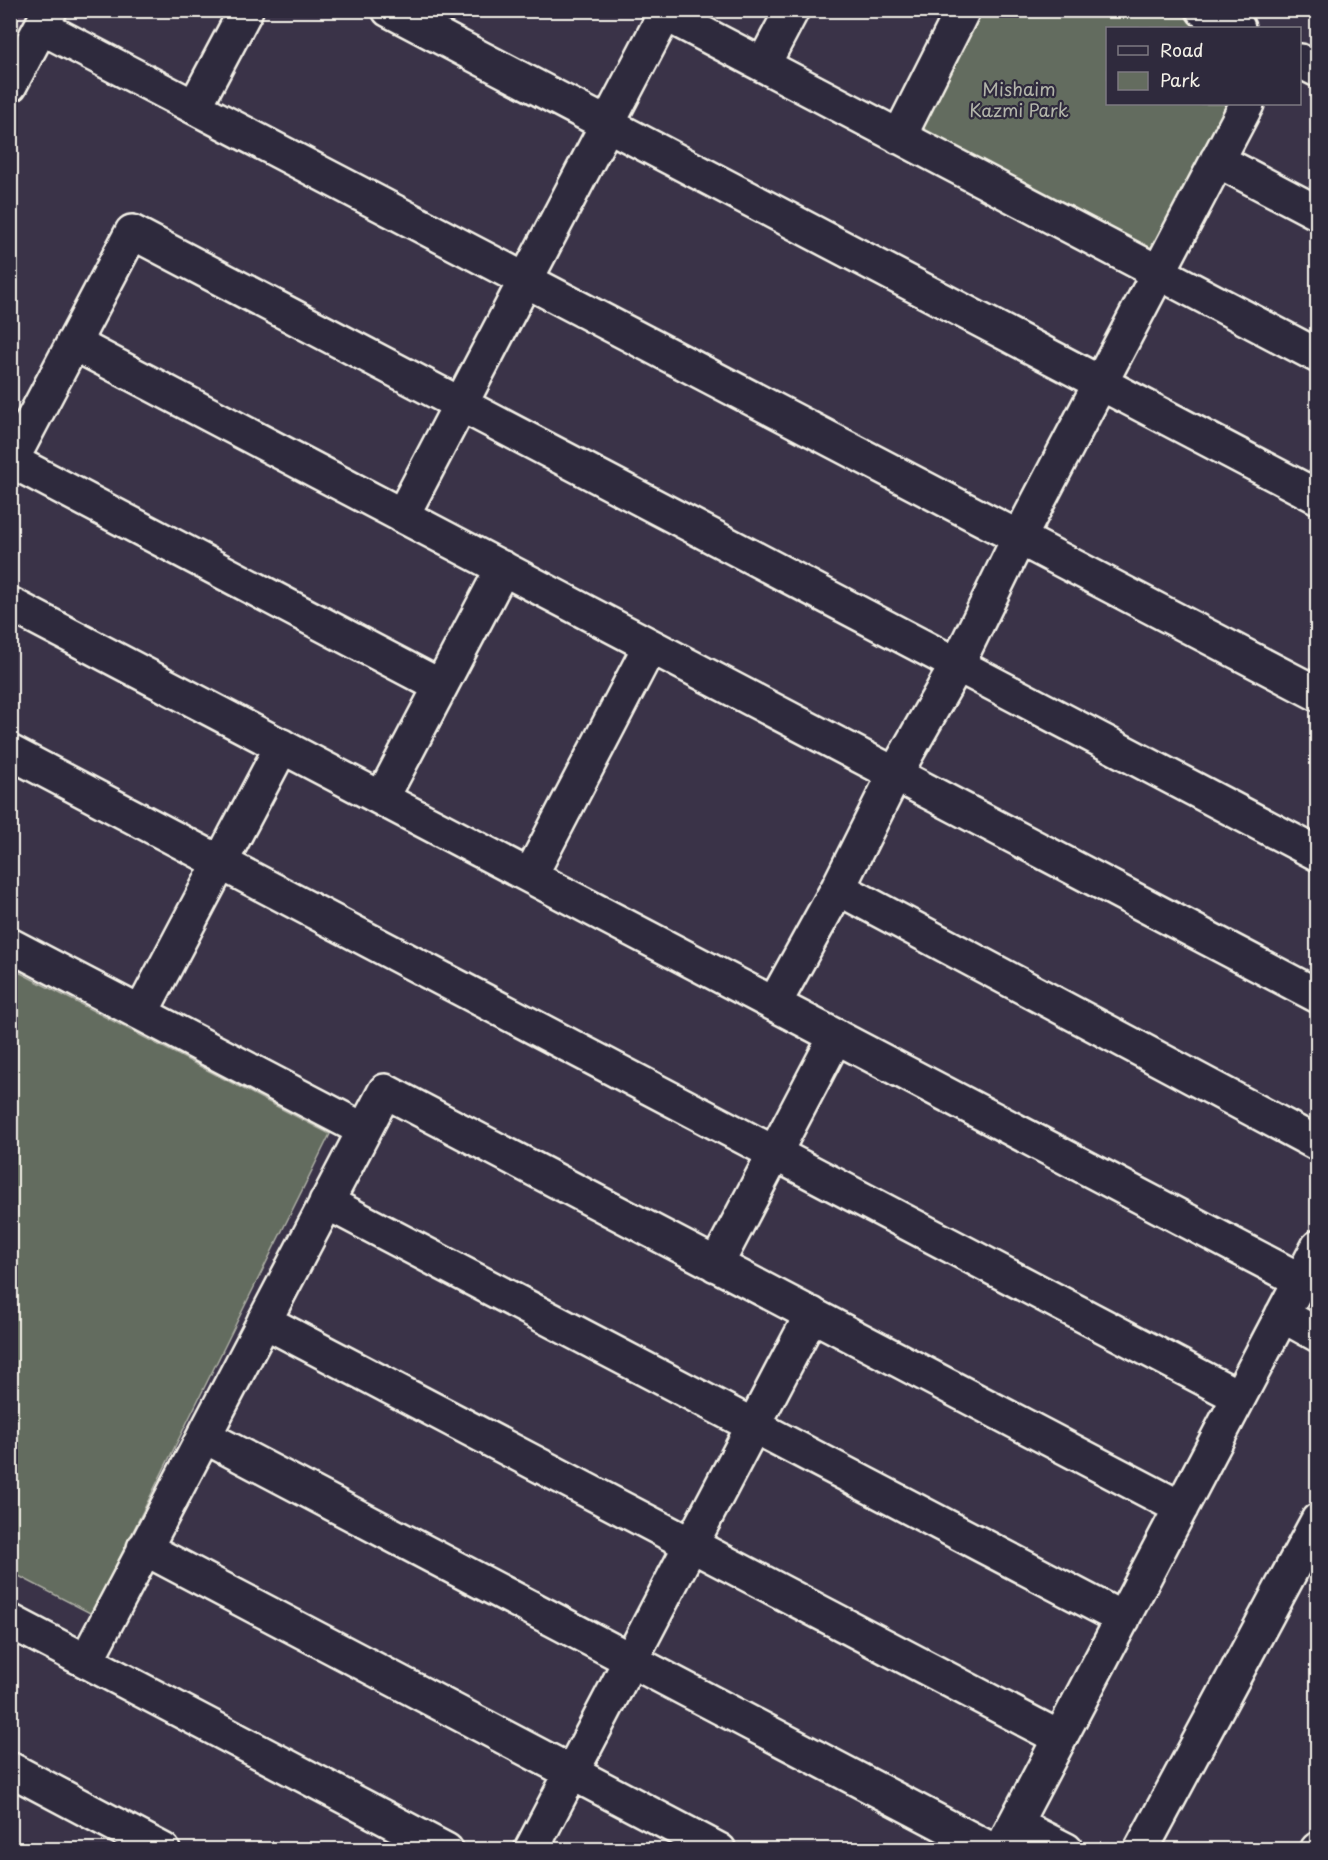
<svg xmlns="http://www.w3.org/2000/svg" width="1328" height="1860" viewBox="0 0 1328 1860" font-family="'Playpen Sans',sans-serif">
<rect width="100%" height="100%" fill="#3a3348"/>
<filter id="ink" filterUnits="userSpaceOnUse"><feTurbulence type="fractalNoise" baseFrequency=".0167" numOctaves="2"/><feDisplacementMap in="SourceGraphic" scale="12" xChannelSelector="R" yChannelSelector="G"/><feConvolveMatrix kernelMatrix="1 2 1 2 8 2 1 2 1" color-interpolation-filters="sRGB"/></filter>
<g filter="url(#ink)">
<path fill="#483e55" d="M 11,11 L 50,11 L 11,85 Z"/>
<path fill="#646c5f" stroke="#acaea4" stroke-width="1.5" d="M 963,11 L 1203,11 L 1238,28 L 1108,28 L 1108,104 L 1247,104 L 1158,272 L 899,137 Z
M 11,968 L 330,1134 L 92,1614 L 11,1572 Z"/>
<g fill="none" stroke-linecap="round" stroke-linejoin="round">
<g stroke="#f4f1e8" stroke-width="38">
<path id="minor" d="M 389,10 L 1318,497
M 658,10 L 1318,356
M 1203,10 L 1238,28
M 41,27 L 1318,694
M 1300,61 L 1318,70
M 763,65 L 792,10
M 10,85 L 50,10
M 195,106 L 246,10
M 899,137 L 963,10
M 1217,160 L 1318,213
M 73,343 L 1318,996
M 10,460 L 440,686
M 10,463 L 132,232 L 1318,854
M 402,516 L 665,14
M 10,604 L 774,1004 L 838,888 L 895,774 L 957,665 L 1019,538 L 1247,104
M 10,752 L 1239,1397
M 382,798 L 503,568
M 530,876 L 650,646
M 838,888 L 1318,1144
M 10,945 L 364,1130
M 774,1004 L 1300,1280
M 141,1013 L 282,746
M 326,1202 L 1123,1619
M 716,1265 L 836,1036
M 1282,1315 L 1318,1335
M 264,1321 L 1060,1738
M 204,1436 L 992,1850
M 144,1548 L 719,1850
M 10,1621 L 446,1850
M 86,1661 L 385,1091 L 1181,1508
M 10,1769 L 163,1850
M 1015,1824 L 1066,1850
M 531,1850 L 812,1314
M 1001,1850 L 1318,1247
M 1141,1850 L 1318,1520
M 1317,1850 L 1318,1849"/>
</g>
<use href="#minor" stroke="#2f2a3d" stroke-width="33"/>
</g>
</g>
<g text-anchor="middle" stroke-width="4.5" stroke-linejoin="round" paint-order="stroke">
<g font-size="18" fill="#b3b5aa" stroke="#2f2a3d">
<text x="1019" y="96">Mishaim<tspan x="1019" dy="21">Kazmi Park</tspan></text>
</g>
</g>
<rect width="1328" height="1860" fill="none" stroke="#2f2a3d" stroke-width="36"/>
<rect x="18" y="18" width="1292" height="1824" fill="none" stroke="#f4f1e8" stroke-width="2" filter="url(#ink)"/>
<rect x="1106" y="27" width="195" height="78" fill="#2f2a3d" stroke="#7e7a81" stroke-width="1.5"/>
<rect x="1118" y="46" width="30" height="9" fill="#2f2a3d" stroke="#7e7a81" stroke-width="1.5"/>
<text x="1160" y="57" font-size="18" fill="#f4f1e8">Road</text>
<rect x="1118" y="72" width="30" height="18" fill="#646c5f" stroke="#7e7a81" stroke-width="1.5"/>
<text x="1160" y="87" font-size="18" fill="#f4f1e8">Park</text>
</svg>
